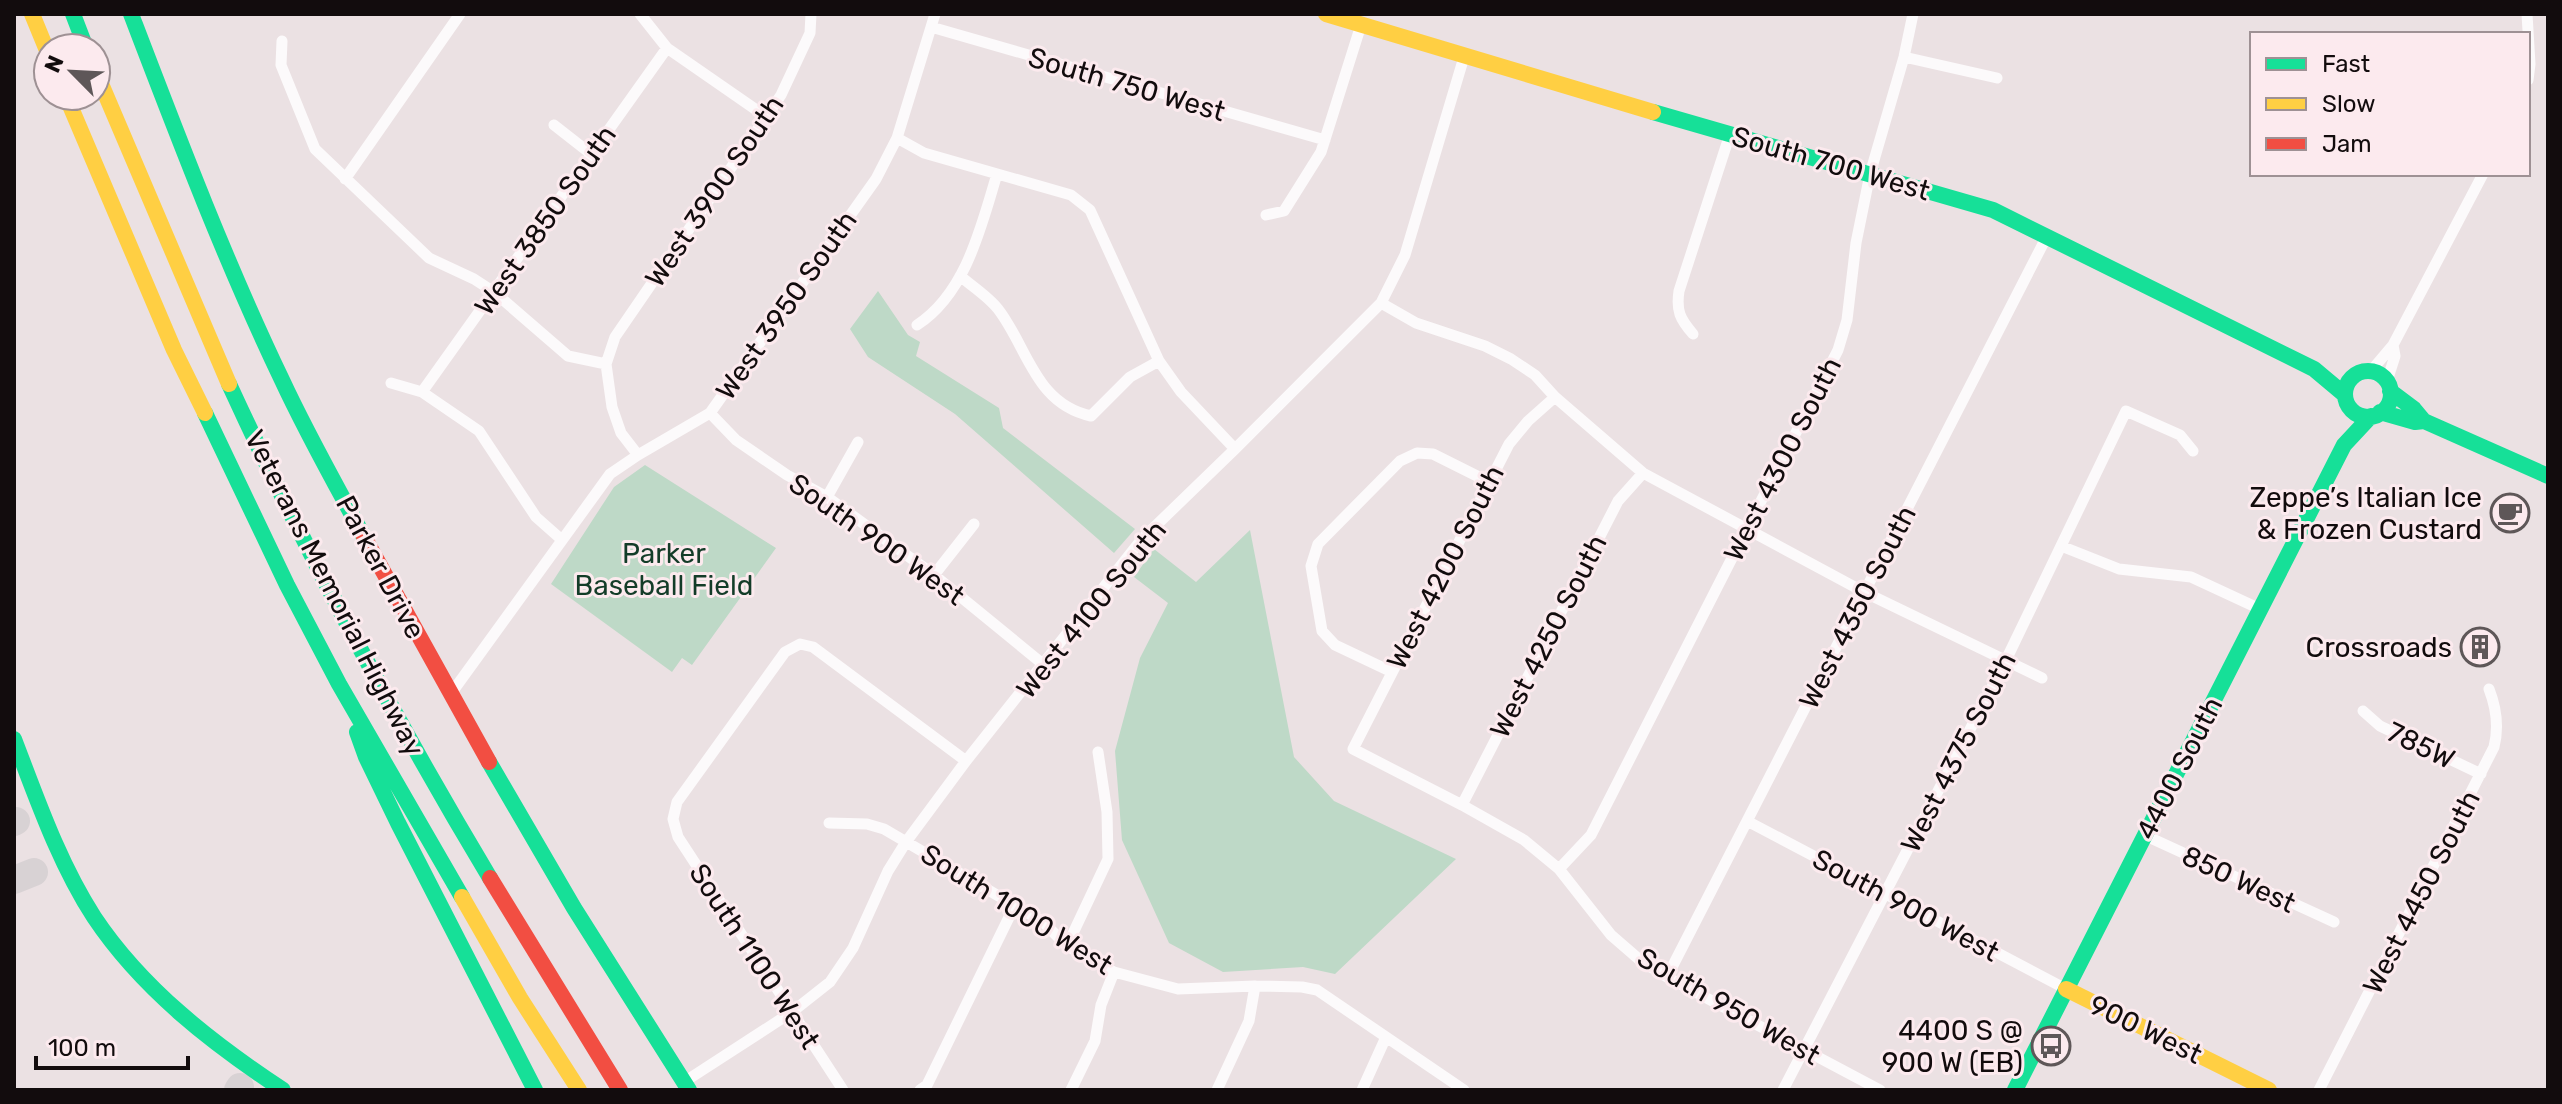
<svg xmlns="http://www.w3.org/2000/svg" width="2562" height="1104" viewBox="0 0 2562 1104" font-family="Rubik,sans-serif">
<rect width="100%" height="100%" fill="#ebe1e3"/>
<path fill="#bed9c7" d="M 878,291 L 908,335 L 920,342 L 916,356 L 999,408 L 1003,428 L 1135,529 L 1114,553 L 955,414 L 868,357 L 850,329 Z
M 645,465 L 776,548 L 692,665 L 682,658 L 672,672 L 551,584 L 614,487 Z
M 1250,530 L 1294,757 L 1334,801 L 1456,859 L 1335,974 L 1303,967 L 1223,972 L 1169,943 L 1122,840 L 1115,751 L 1140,658 L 1168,603 L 1134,577 L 1154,549 L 1196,582 Z"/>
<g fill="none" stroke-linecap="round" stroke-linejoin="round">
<path stroke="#d8d2d4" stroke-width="28" d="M 14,822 L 16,821
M 14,880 L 34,872
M 238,1090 L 240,1087"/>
<path stroke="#fcfafb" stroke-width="11" d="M 640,14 L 667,48 L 765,116
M 2527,14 L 2530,64 L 2528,80
M 931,27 L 1325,140
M 282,41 L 281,65 L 315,149 L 429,258 L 474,279 L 494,292 L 568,356 L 606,364 L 612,407 L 621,433 L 638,455
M 1904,57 L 1997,78
M 554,125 L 591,154
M 897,138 L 924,153 L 1071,195 L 1090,210 L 1159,361 L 1181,392 L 1235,449
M 345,179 L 460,14
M 1266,215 L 1284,211 L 1321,152 L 1361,25
M 960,276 C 972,286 989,297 998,309 C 1028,348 1035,404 1091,416 L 1130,377 L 1159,361
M 1381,303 L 1416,323 L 1485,346 L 1511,359 L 1535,375 L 1555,397 L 1643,473 L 1864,592 L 2042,678
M 917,325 C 966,293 981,227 997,174
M 1693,334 C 1680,319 1676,311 1679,291 L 1730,134
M 606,364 L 615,337 L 781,95 L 810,33 L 811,14
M 2371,371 L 2393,345 L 2483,174
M 2387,381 L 2395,356 L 2393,345
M 391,383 L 422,392 L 479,431 L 536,517 L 562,540
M 422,392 L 667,48
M 1555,397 L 1528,421 L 1509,444 L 1353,749 L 1462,805 L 1524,840 L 1559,869 L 1611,935 L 1641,961 L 1667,977 L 1880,1090
M 710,413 L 736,440 L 787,475 L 827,497 L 934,575 L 1044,665
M 827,497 L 858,442
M 2061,546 L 2119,569 L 2191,577 L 2260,609
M 934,575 L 974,524
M 1392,672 L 1335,645 L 1322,631 L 1311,566 L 1318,544 L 1400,461 L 1417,453 L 1433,454 L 1489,482
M 450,695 L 610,474 L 638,455 L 710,413 L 876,179 L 897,138 L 935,14
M 2363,711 L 2380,726 L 2481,774
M 1462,805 L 1618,501 L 1643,473
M 1747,821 L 2066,989
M 829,823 L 867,824 L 884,829 L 1043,922 L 1067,946 L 1114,972 L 1178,989 L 1255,986 L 1302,987 L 1317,990 L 1464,1090
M 2144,835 L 2334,922
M 1559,869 L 1591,835 L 1838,350 L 1847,320 L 1856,243 L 1870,174 L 1904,57 L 1913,14
M 1067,946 L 1108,859 L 1107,812 L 1098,752
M 1667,977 L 2047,236
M 684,1082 L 792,1012 L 830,982 L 853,948 L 888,871 L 906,842 L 966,761 L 1142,539 L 1235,449 L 1381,303 L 1405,255 L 1464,57
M 843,1090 L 678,837 L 673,819 L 677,802 L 785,652 L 800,644 L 813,647 L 966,761
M 920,1090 L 927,1085 L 1015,905
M 1071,1090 L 1095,1041 L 1101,1005 L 1114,972
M 1217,1090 L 1249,1021 L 1255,986
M 1362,1090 L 1386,1037
M 1783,1090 L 2006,660 L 2126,411 L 2180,435 L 2193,451
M 2319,1090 L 2494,747 C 2499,727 2496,707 2489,689"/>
<path stroke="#16e098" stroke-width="16" d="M 73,14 L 86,48
M 131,14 C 178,137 225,261 282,380 C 307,434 336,485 364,537
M 1653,112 L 1993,210 L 2314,369 L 2345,395
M2345 394a23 23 0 1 1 46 0a23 23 0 1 1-46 0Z
M 229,384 C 307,554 394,718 490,878
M 2390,391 L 2414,409 L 2424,421
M 2380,412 L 2415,422 L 2424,421 L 2548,476
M 205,413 L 287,585 L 339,684 L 462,897
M 357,732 L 366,757 L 398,823 L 535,1090
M 14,739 C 37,799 59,863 94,917 C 142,989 212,1043 283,1090
M 489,762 L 574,908 L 689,1090
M 2015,1090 L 2344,445 L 2371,416"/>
<path stroke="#ffcf43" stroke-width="16" d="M 32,14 L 48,53
M 1326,14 L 1653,112
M 96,72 L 229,384
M 66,96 L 174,350 L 205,413
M 462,897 L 520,998 L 579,1090
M 2066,989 L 2269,1090"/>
<path stroke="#f24e42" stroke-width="16" d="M 364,537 L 489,762
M 490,878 L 620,1090"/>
</g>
<defs>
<g id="cafe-ring" transform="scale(2)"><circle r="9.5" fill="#fceaee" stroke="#5e5758" stroke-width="1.5"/><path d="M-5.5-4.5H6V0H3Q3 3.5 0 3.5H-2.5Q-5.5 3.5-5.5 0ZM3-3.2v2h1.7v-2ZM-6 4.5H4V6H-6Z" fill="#5e5758"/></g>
<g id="building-ring" transform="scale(2)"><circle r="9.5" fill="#fceaee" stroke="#5e5758" stroke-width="1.5"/><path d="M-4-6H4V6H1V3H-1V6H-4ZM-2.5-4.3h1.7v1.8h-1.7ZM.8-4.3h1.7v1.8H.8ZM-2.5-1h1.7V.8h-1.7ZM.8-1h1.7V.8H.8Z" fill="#5e5758"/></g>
<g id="bus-ring" transform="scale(2)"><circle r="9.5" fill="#fceaee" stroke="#5e5758" stroke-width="1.5"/><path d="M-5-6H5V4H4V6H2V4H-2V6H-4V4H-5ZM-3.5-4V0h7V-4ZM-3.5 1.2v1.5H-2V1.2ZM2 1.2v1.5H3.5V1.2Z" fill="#5e5758"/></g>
</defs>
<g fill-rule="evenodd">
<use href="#cafe-ring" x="2510" y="513"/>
<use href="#building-ring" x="2480" y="647"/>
<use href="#bus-ring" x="2051" y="1046"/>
</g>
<g text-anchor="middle" stroke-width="6" stroke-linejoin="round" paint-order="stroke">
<g font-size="28" fill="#120c0d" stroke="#fceaee">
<text transform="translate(1127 84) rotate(16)" y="10">South 750 West</text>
<text transform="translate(1831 163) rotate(16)" y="10">South 700 West</text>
<text transform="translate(714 191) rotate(-56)" y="10">West 3900 South</text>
<text transform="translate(545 220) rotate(-55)" y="10">West 3850 South</text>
<text transform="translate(786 305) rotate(-55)" y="10">West 3950 South</text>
<text transform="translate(1782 459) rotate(-63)" y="10">West 4300 South</text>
<text transform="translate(877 539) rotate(35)" y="10">South 900 West</text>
<text transform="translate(381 567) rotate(62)" y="10">Parker Drive</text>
<text transform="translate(1445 567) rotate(-63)" y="10">West 4200 South</text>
<text transform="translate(335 593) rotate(63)" y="10">Veterans Memorial Highway</text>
<text transform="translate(1857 607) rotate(-63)" y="10">West 4350 South</text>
<text transform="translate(1091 609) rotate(-51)" y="10">West 4100 South</text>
<text transform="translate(1548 636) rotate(-63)" y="10">West 4250 South</text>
<text transform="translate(2421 745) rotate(26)" y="10">785W</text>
<text transform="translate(1958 752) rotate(-63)" y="10">West 4375 South</text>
<text transform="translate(2179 768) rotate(-63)" y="10">4400 South</text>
<text transform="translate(2239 879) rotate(25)" y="10">850 West</text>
<text transform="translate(2421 892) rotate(-63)" y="10">West 4450 South</text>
<text transform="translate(1906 905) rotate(28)" y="10">South 900 West</text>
<text transform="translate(1017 909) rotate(32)" y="10">South 1000 West</text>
<text transform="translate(755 956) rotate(57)" y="10">South 1100 West</text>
<text transform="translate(1729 1006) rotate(30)" y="10">South 950 West</text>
<text transform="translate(2146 1029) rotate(26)" y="10">900 West</text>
</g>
<g font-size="28" fill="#120c0d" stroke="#fceaee" text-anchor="end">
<text x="2482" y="507">Zeppe’s Italian Ice<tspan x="2482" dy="32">&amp; Frozen Custard</tspan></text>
<text x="2452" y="657">Crossroads</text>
<text x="2023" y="1040">4400 S @<tspan x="2023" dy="32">900 W (EB)</tspan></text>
</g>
<g font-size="28" fill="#133c28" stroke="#fceaee">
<text x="664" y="563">Parker<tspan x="664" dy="32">Baseball Field</tspan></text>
</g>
</g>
<rect width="2562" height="1104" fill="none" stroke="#120c0d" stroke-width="32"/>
<rect x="2250" y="32" width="280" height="144" fill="#fceaee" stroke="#9e9194" stroke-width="2"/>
<rect x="2266" y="58" width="40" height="12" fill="#16e098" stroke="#9e9194" stroke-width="2"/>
<text x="2322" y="72" font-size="24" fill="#120c0d">Fast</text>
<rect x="2266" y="98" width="40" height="12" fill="#ffcf43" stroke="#9e9194" stroke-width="2"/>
<text x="2322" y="112" font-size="24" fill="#120c0d">Slow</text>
<rect x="2266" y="138" width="40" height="12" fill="#f24e42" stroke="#9e9194" stroke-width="2"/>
<text x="2322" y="152" font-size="24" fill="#120c0d">Jam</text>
<g transform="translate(72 72) rotate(294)"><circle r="38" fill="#fceaee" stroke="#9e9194" stroke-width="2"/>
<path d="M0-6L14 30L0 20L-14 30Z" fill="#5e5758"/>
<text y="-12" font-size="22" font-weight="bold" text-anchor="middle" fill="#120c0d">N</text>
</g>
<path d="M36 1056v12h152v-12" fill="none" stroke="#120c0d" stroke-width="4"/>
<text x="48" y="1056" font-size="24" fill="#120c0d" stroke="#fceaee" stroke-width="6" paint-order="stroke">100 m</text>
</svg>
